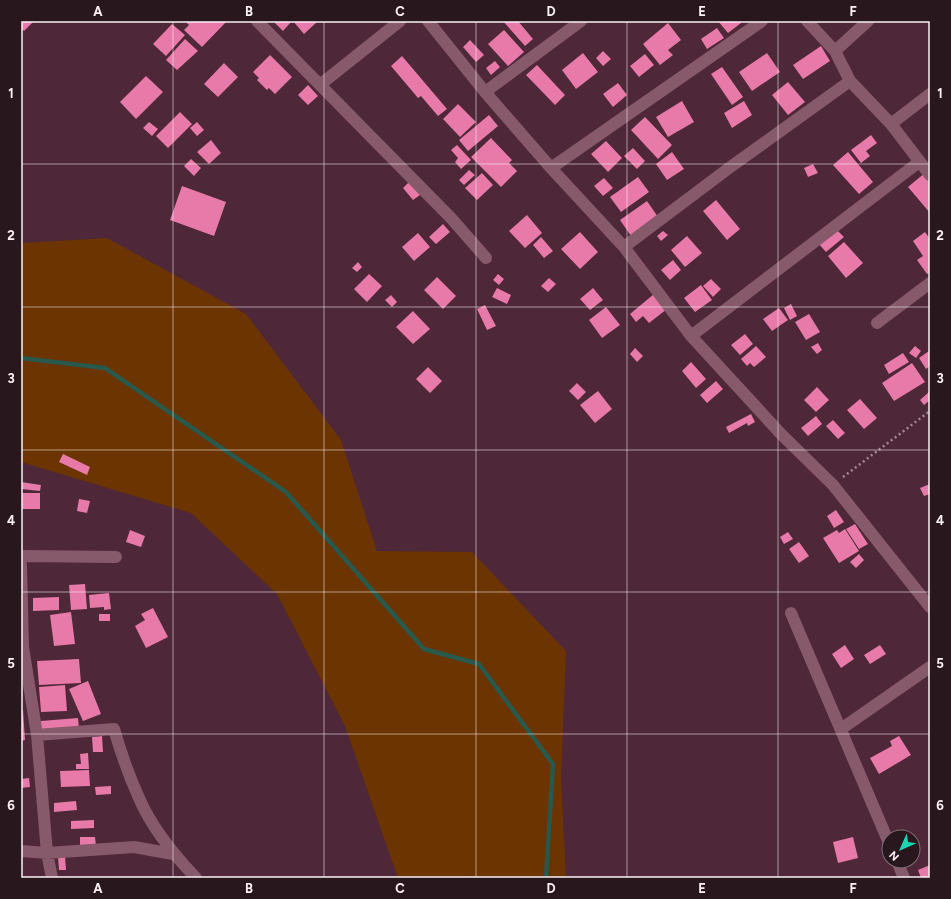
<svg xmlns="http://www.w3.org/2000/svg" width="951" height="899" viewBox="0 0 951 899" font-family="Figtree,sans-serif">
<rect width="100%" height="100%" fill="#4e2738"/>
<path fill="#6c3400" d="M 107,238 L 246,314 L 341,440 L 377,551 L 472,552 L 566,651 L 561,778 L 566,878 L 398,878 L 345,726 L 277,594 L 191,513 L 21,462 L 21,243 Z"/>
<g fill="none" stroke-linecap="round" stroke-linejoin="round">
<path stroke="#28594c" stroke-width="4.5" d="M 21,358 L 105,368 L 286,492 L 424,649 L 479,664 L 553,764 L 546,878"/>
</g>
<path fill="#e77aa8" d="M 21,21 L 34,21 L 24,31 L 21,28 Z
M 185,21 L 227,21 L 202,47 L 184,30 L 189,25 Z
M 273,21 L 290,21 L 291,22 L 283,31 Z
M 293,21 L 318,21 L 304,34 Z
M 503,21 L 518,21 L 533,39 L 525,46 Z
M 718,21 L 739,21 L 741,23 L 728,33 Z
M 668,23 L 681,40 L 668,50 L 673,55 L 660,65 L 643,44 Z
M 172,24 L 185,35 L 166,56 L 153,44 Z
M 717,28 L 724,38 L 707,49 L 701,39 Z
M 504,30 L 524,52 L 508,66 L 488,44 Z
M 185,39 L 198,51 L 177,70 L 166,60 Z
M 470,40 L 484,55 L 476,62 L 463,47 Z
M 821,46 L 830,61 L 803,79 L 793,65 Z
M 603,51 L 611,59 L 603,66 L 596,58 Z
M 583,53 L 598,72 L 576,89 L 562,70 Z
M 767,53 L 780,72 L 752,91 L 739,72 Z
M 645,54 L 654,65 L 639,77 L 630,66 Z
M 270,55 L 292,77 L 275,94 L 269,88 L 267,90 L 257,80 L 259,78 L 253,72 Z
M 402,56 L 447,109 L 438,116 L 421,96 L 418,98 L 391,66 Z
M 495,61 L 500,67 L 491,75 L 486,68 Z
M 224,63 L 238,77 L 218,97 L 204,84 Z
M 537,65 L 565,95 L 555,105 L 526,75 Z
M 722,67 L 743,97 L 732,105 L 711,74 Z
M 146,76 L 163,92 L 136,119 L 120,102 Z
M 788,82 L 805,102 L 788,115 L 772,95 Z
M 618,83 L 627,95 L 613,107 L 603,94 Z
M 308,85 L 318,96 L 308,105 L 298,95 Z
M 682,101 L 694,122 L 668,137 L 656,117 Z
M 744,101 L 752,115 L 732,128 L 724,113 Z
M 458,104 L 476,122 L 460,137 L 443,119 Z
M 180,112 L 192,124 L 168,148 L 156,136 Z
M 489,115 L 498,126 L 468,151 L 459,140 Z
M 645,117 L 672,145 L 658,159 L 631,130 Z
M 149,122 L 158,129 L 152,136 L 143,128 Z
M 197,122 L 204,130 L 197,136 L 190,128 Z
M 871,135 L 877,143 L 866,151 L 870,156 L 861,163 L 851,150 Z
M 491,138 L 512,160 L 509,163 L 517,171 L 501,187 L 471,157 Z
M 211,140 L 221,153 L 209,164 L 197,152 Z
M 606,141 L 622,158 L 608,172 L 591,154 Z
M 457,145 L 471,160 L 461,169 L 455,162 L 458,158 L 451,150 Z
M 633,148 L 645,161 L 637,169 L 624,156 Z
M 672,152 L 684,169 L 667,180 L 656,164 Z
M 848,152 L 873,182 L 859,194 L 833,165 Z
M 191,159 L 201,168 L 194,176 L 184,166 Z
M 813,164 L 818,173 L 808,177 L 804,168 Z
M 469,170 L 475,175 L 464,185 L 459,180 Z
M 926,172 L 930,177 L 930,213 L 908,187 Z
M 482,173 L 493,185 L 477,200 L 465,188 Z
M 638,177 L 649,192 L 621,212 L 610,197 Z
M 604,178 L 613,188 L 603,196 L 594,186 Z
M 409,182 L 420,195 L 413,200 L 403,188 Z
M 182,186 L 226,202 L 214,236 L 170,220 Z
M 716,200 L 740,229 L 727,240 L 703,211 Z
M 647,201 L 658,217 L 631,236 L 620,220 Z
M 527,215 L 542,233 L 525,248 L 509,231 Z
M 443,224 L 450,232 L 436,244 L 429,237 Z
M 834,227 L 844,237 L 826,252 L 817,242 Z
M 663,231 L 668,235 L 661,241 L 657,236 Z
M 580,232 L 598,252 L 580,269 L 561,249 Z
M 925,232 L 930,239 L 930,272 L 927,274 L 917,260 L 923,256 L 913,241 Z
M 418,233 L 430,247 L 414,261 L 402,247 Z
M 687,236 L 702,253 L 685,267 L 671,250 Z
M 541,237 L 553,251 L 544,258 L 533,245 Z
M 844,242 L 863,263 L 846,278 L 828,256 Z
M 673,260 L 681,270 L 670,280 L 661,270 Z
M 358,262 L 362,267 L 357,272 L 352,268 Z
M 369,274 L 382,286 L 367,302 L 354,289 Z
M 498,274 L 504,279 L 499,285 L 493,280 Z
M 437,277 L 456,296 L 443,309 L 424,290 Z
M 549,278 L 556,284 L 548,292 L 541,286 Z
M 711,279 L 721,289 L 713,297 L 703,286 Z
M 701,285 L 712,300 L 695,312 L 684,298 Z
M 497,288 L 511,295 L 507,304 L 492,297 Z
M 593,288 L 603,300 L 590,310 L 580,299 Z
M 654,294 L 667,309 L 649,323 L 643,316 L 636,322 L 630,314 Z
M 391,295 L 397,302 L 392,307 L 385,300 Z
M 791,304 L 797,316 L 790,320 L 784,308 Z
M 485,305 L 496,326 L 487,330 L 477,309 Z
M 606,307 L 620,325 L 602,338 L 589,320 Z
M 779,308 L 788,320 L 772,331 L 763,319 Z
M 413,311 L 430,329 L 413,344 L 396,327 Z
M 809,314 L 820,332 L 806,340 L 795,322 Z
M 745,334 L 753,344 L 740,355 L 731,345 Z
M 818,343 L 822,350 L 817,354 L 811,347 Z
M 756,346 L 766,357 L 754,367 L 750,363 L 747,366 L 741,359 Z
M 915,346 L 921,351 L 916,358 L 909,353 Z
M 635,348 L 643,356 L 637,362 L 630,354 Z
M 929,351 L 930,366 L 926,369 L 919,358 Z
M 903,353 L 909,362 L 889,374 L 884,365 Z
M 691,362 L 706,379 L 696,388 L 682,371 Z
M 912,363 L 925,382 L 894,401 L 882,383 Z
M 428,367 L 442,381 L 430,393 L 416,379 Z
M 716,381 L 723,389 L 707,403 L 700,395 Z
M 577,383 L 586,392 L 578,400 L 569,391 Z
M 817,387 L 829,400 L 816,412 L 804,400 Z
M 598,391 L 612,409 L 595,423 L 580,405 Z
M 930,391 L 930,400 L 924,405 L 920,400 Z
M 860,399 L 877,418 L 864,429 L 847,410 Z
M 751,414 L 755,422 L 748,426 L 747,423 L 729,433 L 726,427 Z
M 816,416 L 822,424 L 808,436 L 801,428 Z
M 833,420 L 845,433 L 838,439 L 826,426 Z
M 63,454 L 90,467 L 87,475 L 59,462 Z
M 21,482 L 41,485 L 40,491 L 21,489 Z
M 930,484 L 930,494 L 924,496 L 920,488 Z
M 21,493 L 40,493 L 40,509 L 21,509 Z
M 79,499 L 90,501 L 87,513 L 77,511 Z
M 836,510 L 844,522 L 834,528 L 827,516 Z
M 855,524 L 868,544 L 859,549 L 846,529 Z
M 845,529 L 859,551 L 839,563 L 823,538 L 837,530 L 839,533 Z
M 130,530 L 145,536 L 141,547 L 126,542 Z
M 788,532 L 793,539 L 784,544 L 780,537 Z
M 799,542 L 809,556 L 799,563 L 789,549 Z
M 859,554 L 864,560 L 856,568 L 850,562 Z
M 85,584 L 87,609 L 71,610 L 69,585 Z
M 109,593 L 111,609 L 104,610 L 104,607 L 90,608 L 89,595 Z
M 59,597 L 59,610 L 33,611 L 33,598 Z
M 153,608 L 168,637 L 146,648 L 135,626 L 145,620 L 141,614 Z
M 71,612 L 75,644 L 54,646 L 50,615 Z
M 99,614 L 110,614 L 110,621 L 99,621 Z
M 845,645 L 854,659 L 841,668 L 832,654 Z
M 880,645 L 886,654 L 870,664 L 864,655 Z
M 79,659 L 81,683 L 39,685 L 37,661 Z
M 88,681 L 101,714 L 83,721 L 69,689 Z
M 65,685 L 67,711 L 41,712 L 39,687 Z
M 21,710 L 23,710 L 25,740 L 21,741 Z
M 78,718 L 79,729 L 41,731 L 41,721 Z
M 102,736 L 103,752 L 93,752 L 92,737 Z
M 899,736 L 911,755 L 879,774 L 870,758 L 892,746 L 890,741 Z
M 88,753 L 89,769 L 76,769 L 76,764 L 81,764 L 80,754 Z
M 89,770 L 90,786 L 61,787 L 60,771 Z
M 29,778 L 30,787 L 21,788 L 21,779 Z
M 111,786 L 111,794 L 96,795 L 95,787 Z
M 76,801 L 77,810 L 54,812 L 54,803 Z
M 94,820 L 94,828 L 71,829 L 71,821 Z
M 80,837 L 95,837 L 96,846 L 80,847 Z
M 853,837 L 858,858 L 838,863 L 833,842 Z
M 65,856 L 66,870 L 59,870 L 58,857 Z
M 930,865 L 930,878 L 921,878 L 918,870 Z"/>
<g fill="none" stroke-linecap="round" stroke-linejoin="round">
<path stroke="#a38994" stroke-width="2.5" stroke-dasharray="2 3" stroke-linecap="butt" d="M 843,477 L 930,411"/>
<path stroke="#865a6b" stroke-width="12" d="M 257,21 L 451,218 L 486,258
M 428,21 L 485,92 L 551,168 L 624,247 L 691,336 L 781,434 L 833,485 L 930,607
M 807,21 L 835,51 L 850,81 L 891,124 L 930,175
M 835,51 L 868,21
M 321,84 L 400,21
M 485,92 L 581,21
M 891,124 L 930,94
M 551,168 L 762,21
M 624,247 L 729,168 L 850,81
M 877,323 L 930,283
M 691,336 L 919,162
M 21,556 L 116,557
M 21,565 L 23,647 L 37,735 L 47,853 L 52,878
M 791,613 L 889,843
M 841,729 L 930,667
M 37,735 L 114,729 C 121,753 129,776 139,798 C 151,826 175,856 196,878
M 21,851 L 47,853 L 134,847 L 173,854
M 897,861 L 904,878"/>
</g>
<path fill="none" stroke="#fcf1f5" stroke-width="1" stroke-opacity="0.55" d="M 173,21 L 173,878M 324,21 L 324,878M 476,21 L 476,878M 627,21 L 627,878M 778,21 L 778,878M 21,164 L 930,164M 21,307 L 930,307M 21,450 L 930,450M 21,592 L 930,592M 21,734 L 930,734"/>
<rect width="951" height="899" fill="none" stroke="#29171e" stroke-width="44"/>
<g transform="translate(901 849) rotate(225)"><circle r="19" fill="#29171e" stroke="#7d6e74"/>
<path d="M0-3L7 15L0 10L-7 15Z" fill="#1dd5b1"/>
<text y="-6" font-size="11" font-weight="bold" text-anchor="middle" fill="#fcf1f5">N</text>
</g>
<rect x="22" y="22" width="907" height="855" fill="none" stroke="#fcf1f5" stroke-width="1.5"/>
<g font-size="13" text-anchor="middle" font-weight="bold" fill="#fcf1f5">
<text x="98" y="16">A</text>
<text x="249" y="16">B</text>
<text x="400" y="16">C</text>
<text x="551" y="16">D</text>
<text x="702" y="16">E</text>
<text x="853" y="16">F</text>
<text x="11" y="98">1</text>
<text x="940" y="98">1</text>
<text x="11" y="240">2</text>
<text x="940" y="240">2</text>
<text x="11" y="383">3</text>
<text x="940" y="383">3</text>
<text x="11" y="525">4</text>
<text x="940" y="525">4</text>
<text x="11" y="668">5</text>
<text x="940" y="668">5</text>
<text x="11" y="810">6</text>
<text x="940" y="810">6</text>
<text x="98" y="893">A</text>
<text x="249" y="893">B</text>
<text x="400" y="893">C</text>
<text x="551" y="893">D</text>
<text x="702" y="893">E</text>
<text x="853" y="893">F</text>
</g>
</svg>
